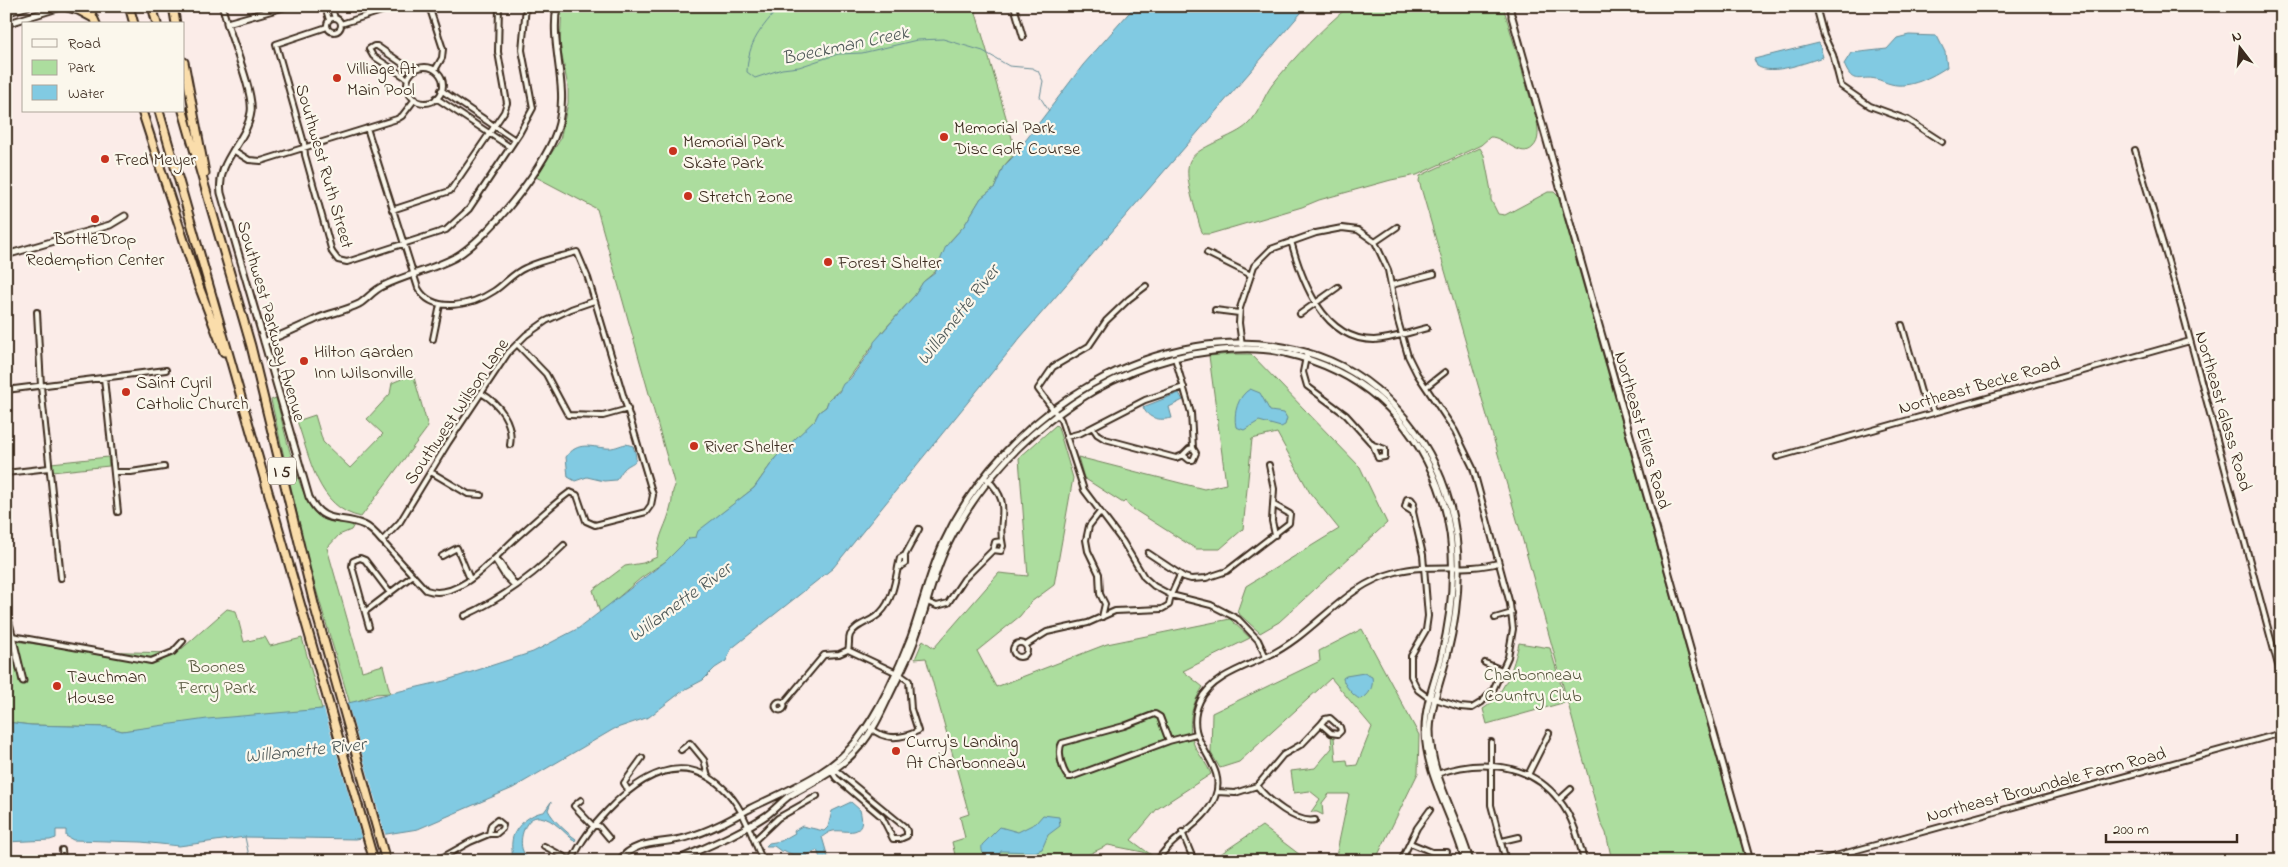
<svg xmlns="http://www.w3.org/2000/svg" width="2288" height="867" viewBox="0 0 2288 867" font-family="'Indie Flower',sans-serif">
<rect width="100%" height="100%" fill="#fbece8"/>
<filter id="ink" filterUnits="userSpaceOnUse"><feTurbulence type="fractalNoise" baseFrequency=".02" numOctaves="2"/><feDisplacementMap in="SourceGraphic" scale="10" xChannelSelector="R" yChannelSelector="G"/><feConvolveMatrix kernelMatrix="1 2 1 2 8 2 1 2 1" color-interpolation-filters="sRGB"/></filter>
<g filter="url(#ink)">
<path fill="#acdd9e" stroke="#74845e" d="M 562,6 L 974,6 L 1016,152 L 1003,167 L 995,187 L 981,198 L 964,226 L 950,241 L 936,271 L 923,282 L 915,295 L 884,330 L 841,389 L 829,399 L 826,407 L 819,412 L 815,420 L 800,435 L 776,457 L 754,488 L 703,528 L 696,537 L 689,539 L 666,561 L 641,578 L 600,613 L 593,590 L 625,566 L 643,563 L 657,557 C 658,533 667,526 671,506 C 673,499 671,493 675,486 L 597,209 L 536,177 L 560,140 L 568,103 L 568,87 L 560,46 Z
M 1349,6 L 1503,6 L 1537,121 C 1538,130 1540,140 1533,147 C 1521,160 1503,136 1490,137 L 1481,145 L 1417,175 L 1391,180 L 1319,200 L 1302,207 L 1210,234 L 1203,234 L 1200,227 C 1196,210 1184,179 1189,163 C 1194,146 1235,138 1248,124 C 1259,114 1263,97 1272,85 C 1295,56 1321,30 1349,6 Z
M 1480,148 L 1484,155 L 1491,191 L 1491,200 L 1498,214 L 1505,215 L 1548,192 L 1554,192 L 1558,196 L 1746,861 L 1612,861 L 1606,833 L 1601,823 L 1520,530 L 1419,181 L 1420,176 L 1424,174 Z
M 1231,354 L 1251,354 L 1360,467 L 1387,523 L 1279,622 L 1260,633 L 1237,612 L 1246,586 L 1339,529 L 1310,493 L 1277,433 L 1252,439 L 1243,529 L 1220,549 L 1196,549 L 1130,507 L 1125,501 L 1123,503 L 1084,478 L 1078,457 L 1204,489 L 1226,484 L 1209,356 Z
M 413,374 L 428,427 L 361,517 C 317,508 310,457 297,421 L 315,415 L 323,442 L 350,468 L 383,434 L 367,419 L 390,394 L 392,383 Z
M 276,398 C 283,424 299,499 317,515 C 328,524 342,522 354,525 L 351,530 L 339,535 L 327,548 L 362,671 L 383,665 L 390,693 L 375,694 L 350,704 L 308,562 L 271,400 Z
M 1056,425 L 1058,427 L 1073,478 L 1054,585 L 1031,602 L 1020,616 L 977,651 L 996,687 L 1107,644 L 1230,619 L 1250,638 L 1183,671 L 1203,687 C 1191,705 1186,726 1195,747 C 1200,756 1207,764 1211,774 L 1157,809 L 1131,840 L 1154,857 L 1143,852 L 1108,845 L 1075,861 L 944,861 L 946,858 L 955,855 L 952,842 L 965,838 L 960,817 L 969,814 L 926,658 L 915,659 L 923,640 L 934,648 L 999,573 L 1028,576 L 1019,458 Z
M 108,457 L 109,466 L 52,472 L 51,463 Z
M 227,609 L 236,611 L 244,642 L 265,637 L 270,646 L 302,638 L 322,709 L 122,731 L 107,727 L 31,725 L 6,722 L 6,634 L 8,640 L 84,651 L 177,653 Z
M 1362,629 L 1419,735 L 1418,773 L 1375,861 L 1335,861 L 1349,794 L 1329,794 L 1322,803 L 1323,815 L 1317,812 L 1311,812 L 1320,799 L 1310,791 L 1294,793 L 1291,771 L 1315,768 L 1332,748 L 1331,735 L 1334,737 L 1336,761 L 1347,760 L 1348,766 L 1357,765 L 1372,727 L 1331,678 L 1239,762 L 1220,768 L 1211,753 L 1212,713 L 1320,661 L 1319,651 Z
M 1519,643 L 1550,648 L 1566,702 L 1487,724 L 1483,709 C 1504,696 1514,666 1519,643 Z
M 1262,826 L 1308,861 L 1217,861 L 1216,857 Z"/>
<path fill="#81cae2" stroke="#658a94" d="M 1135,6 L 1307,6 L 1020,338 L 833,568 L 731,649 L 726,661 L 715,668 L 703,680 L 684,690 L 649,717 L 614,729 L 513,788 L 418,829 L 355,839 L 245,837 L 179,846 L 141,842 L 73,840 L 66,836 L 66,830 L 56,830 L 56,838 L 50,840 L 6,842 L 6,722 L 31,725 L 108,727 L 122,731 L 207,719 L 322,709 L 444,681 L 533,652 L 579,628 L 666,561 L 689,538 L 696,537 L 698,531 L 754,488 L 776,457 L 815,420 L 819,412 L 826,407 L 829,399 L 839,392 L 843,384 L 850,379 L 873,347 L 874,342 L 915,295 L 923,282 L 935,273 L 946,246 L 964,226 L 981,198 L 995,187 L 1003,167 L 1013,157 L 1083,65 Z
M 1909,35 L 1937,36 L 1945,52 L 1947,67 C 1932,77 1909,89 1891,84 C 1886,83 1881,80 1876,79 C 1860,75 1853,87 1844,64 L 1851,53 L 1887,49 L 1897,38 Z
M 1819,43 L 1823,57 C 1807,62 1772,76 1757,66 L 1754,59 Z
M 1250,389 L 1260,393 L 1270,411 L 1284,413 L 1287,418 L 1285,425 L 1281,427 L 1259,421 L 1244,430 L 1236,427 C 1233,413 1238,396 1250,389 Z
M 1179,393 L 1183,400 L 1169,407 L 1172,418 C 1159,421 1148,419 1143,407 Z
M 626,444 L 633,446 C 640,466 633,460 624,469 C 621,472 619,477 616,480 L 604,481 L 587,477 L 575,481 L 568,477 L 566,457 C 578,441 590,447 606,448 C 614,449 620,445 626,444 Z
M 1364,673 L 1372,677 C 1374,686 1369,697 1360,699 C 1354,697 1343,684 1343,678 L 1346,676 Z
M 551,802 L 548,810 C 553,820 566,832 576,839 L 575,841 C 564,833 554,819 540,817 C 525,815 518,840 523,851 C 524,854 527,857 529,861 L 510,861 C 514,855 511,849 512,842 C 513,827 531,813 544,812 Z
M 851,802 L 860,810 C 868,840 845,829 833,831 C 828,832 825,835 822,837 L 829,861 L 826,861 L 825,857 L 820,858 L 817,850 L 798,860 L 795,856 L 783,850 L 782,852 L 774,846 L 766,846 L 769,843 L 781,841 L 795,833 L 794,831 L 802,826 L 824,831 L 828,827 L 832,811 Z
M 1043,815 L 1059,817 L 1060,826 L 1048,835 L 1042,849 L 1035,852 L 1001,851 L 997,859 L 1004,861 C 993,861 980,859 982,845 L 1000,827 L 1018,832 L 1036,823 Z"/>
<path fill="#fbece8" d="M 347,701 L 386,837 L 362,840 L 323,706 Z"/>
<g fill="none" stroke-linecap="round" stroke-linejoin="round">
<path stroke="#658a94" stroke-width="1" d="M 780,6 C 761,29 748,41 747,72 L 755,78 L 782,69 L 799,67 L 838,54 L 862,53 L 917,40 L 943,39 L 983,51 L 1009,66 L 1032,68 L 1038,71 L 1043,81 L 1040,97 L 1049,111
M 245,837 L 250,861"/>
<g stroke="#3b2a1e" stroke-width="8">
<path id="street" d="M 222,6 L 227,23
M 325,6 L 329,20
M 331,6 L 335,18
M 429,6 L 443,49 L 442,58 L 435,70
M 1014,6 L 1023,37
M 1510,6 L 1512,17
M 1816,6 L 1824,36 L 1833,55 L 1841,86 L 1870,106 L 1908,120 L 1942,142
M327 25a7 7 0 1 1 14 0a7 7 0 1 1-14 0Z
M 341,24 L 397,6
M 327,27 L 276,44 L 304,143 L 305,155 L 332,252 L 338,260 L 347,262 L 446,230 L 469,209 L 519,134 L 533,108 L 522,50 L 526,6
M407 85a18 18 0 1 1 36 0a18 18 0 1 1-36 0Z
M 408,79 L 373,56 L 369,49 L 374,46 L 377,46 L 413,71
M 441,90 L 515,140
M 436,98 L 510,147
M 367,128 L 418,288 C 433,315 473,305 494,291 C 505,284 513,273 525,268 C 541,260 560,257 577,252 L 588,278 L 653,495 L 651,505 L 646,512 L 595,525 L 586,521 L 577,495 L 570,492 C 552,505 534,522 517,537 C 495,556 460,602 426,590 L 382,541 L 400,522 L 448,443 L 508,353 L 526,335 L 546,321 L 571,309 L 594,301
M 233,150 L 249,160 L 261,161 L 397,119 L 402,116 L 415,99
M 2135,150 L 2176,288 L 2282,680
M 392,210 L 450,191 L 504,112 L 507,103 L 498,52 L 499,6
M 1291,241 C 1302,281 1323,340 1374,340 C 1392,339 1410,332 1427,328
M 1375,242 L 1397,227
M 1207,253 L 1251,275
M 1392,285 L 1434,274
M 1146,286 L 1129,299 L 1106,321 L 1089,346 L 1053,367 L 1038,389 L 1061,420 L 1084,490 L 1123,542 L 1144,577 L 1154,586 L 1171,595 L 1211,605 L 1238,619 L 1258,640 L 1266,657
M 1215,310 L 1239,313
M 37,312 L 41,386 L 61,578
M 1300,314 L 1338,287
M 1902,325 L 1921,392 L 1935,412
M 433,339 L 440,305
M 517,344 L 546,374 L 568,415 L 603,416 L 628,409
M 1242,345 L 1239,323 L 1240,308 L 1254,266 L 1271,249 L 1316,233 L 1342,228 L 1358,230 L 1375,242 L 1388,270 L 1398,321 L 1408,356 L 1417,374 L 1455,431 L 1473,468 L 1510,604 L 1513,629 L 1508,657 L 1493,690 L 1482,702 L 1472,708 L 1460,707 L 1426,696 L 1418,690 L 1411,676 L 1411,656 L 1426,630 L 1428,616 L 1423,555 L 1413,512
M 1307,352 L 1303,372 L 1307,386 L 1346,415 L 1373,445 L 1378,458 L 1385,457 L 1385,449 L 1373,445
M 1175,358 L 1191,413 L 1193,448
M 104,378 L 118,512
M 1426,387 L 1445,372
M 6,390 L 166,370
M 481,393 C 499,403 514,423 510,445
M 1093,428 L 1097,434 L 1105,439 L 1176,458 L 1183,455 L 1189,449 L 1193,448 L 1196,453 L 1193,460 L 1189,460 L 1183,455
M 1066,437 L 1081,433 L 1145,400 L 1184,387
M 1777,457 L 2190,341
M 1269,465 L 1274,489 L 1272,521 L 1275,535
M 114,472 L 131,472 L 164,467
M 431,472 L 468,494 L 481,495
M 6,473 L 49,468
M 987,479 C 1014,505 996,517 1003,546 L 1001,551 L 993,550 L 995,542 L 1002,541
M 1407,499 L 1411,499 L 1414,503 L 1413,512 L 1405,507 Z
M 1100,512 L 1089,526 L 1086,540 L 1088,551 L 1099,574 L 1100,594 L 1105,604 L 1102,617
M 1148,553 L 1184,577 L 1191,579 L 1206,578 L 1227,571 L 1289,523 L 1290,514 L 1274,505
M 905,555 L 919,529
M 442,556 L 457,548 L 470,579
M 495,560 L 500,563 L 516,586
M 495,560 L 505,576 L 515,586
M 924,601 L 937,606 L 948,603 L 964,579 L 993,550
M 366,611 L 412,576
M 464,616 C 502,599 534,575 564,545
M 1495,618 L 1512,613
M 369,627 L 352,566 L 353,561 L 360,558 L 365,560 L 390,593
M 12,636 L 151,661 L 173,652 L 183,641
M1013 650a7 7 0 1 1 14 0a7 7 0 1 1-14 0Z
M 1026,645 L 1047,632 L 1088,623 L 1115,611 L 1162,609 L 1169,605 L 1171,595 L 1180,575
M 848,650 L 899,674 L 909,681 L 911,709 L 918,731 C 901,739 884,741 870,727
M 848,650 C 850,645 848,640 850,635 C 856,623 873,622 881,612 C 894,599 896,574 900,558 L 905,555 L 905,564 L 900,567
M 1485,663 L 1502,670
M775.5 706a4.5 4.5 0 1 1 9 0a4.5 4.5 0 1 1-9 0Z
M 784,703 L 824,655 L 839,654 L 848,650
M 1330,718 L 1340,727 L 1341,731 L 1338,734 L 1331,733 L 1321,724 L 1325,719 Z
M 1169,741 L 1160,717 L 1155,714 L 1124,726 L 1062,743 C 1057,751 1062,770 1068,777 L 1071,777 L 1169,741 L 1196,734
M 1491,742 L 1491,805 L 1506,861
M 681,750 L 690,743 L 704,760 L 708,777
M 829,767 L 838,772 L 905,827 L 907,831 L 907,836 L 900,839 L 893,839 L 882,817 L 836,778 Z
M 1437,774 C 1479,759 1529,762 1559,800 C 1573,817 1579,840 1584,861
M 1528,775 L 1549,733
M 1257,786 C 1268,800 1297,824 1315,820
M 628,790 L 624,783 L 642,758
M 1217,792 L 1235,793 L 1257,786 L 1283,755 L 1302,744 L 1321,724
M 581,800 L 574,806 L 593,826 L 599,826 L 609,838
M 1559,800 L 1571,789
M 497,820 L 503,825 L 502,829 L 496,834 L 489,834 L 491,825 Z
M 1182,832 L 1194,861
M 755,840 L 778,818 L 817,796
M 1502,841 L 1519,837
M 1410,843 L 1432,852 L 1447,852
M 544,846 L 572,861
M 62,850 L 63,861
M 436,861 L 470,842 L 489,834
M 572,861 C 581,840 592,827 607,811 C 638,778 681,749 723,788 C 744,807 751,836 763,861
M 1157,861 C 1172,836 1206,823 1215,797 C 1229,761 1180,744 1200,701 C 1211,677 1245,667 1268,656 C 1316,633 1342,586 1396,572 C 1429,563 1465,572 1498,563
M 1401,861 L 1417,828 L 1430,810
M 1817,861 L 2282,733"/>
</g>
<g stroke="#3b2a1e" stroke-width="9">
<path id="secondary" d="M 287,6 L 227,23 C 233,43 254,94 251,112 C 247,142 216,160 221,193 L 309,497 C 324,527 341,514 364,525 C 371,528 377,535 382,541
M 6,13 L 28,6
M 1512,17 L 1750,861
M 6,24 L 64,6
M 6,255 L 110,225 L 125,216
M 264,342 C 283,335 301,326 319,318 C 332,313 347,310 359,304 C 367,299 374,290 383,286 C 406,275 431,270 454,258 C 488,239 551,161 559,123 C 568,83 550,46 557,6
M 6,610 L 23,681
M 619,861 C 636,838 664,845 688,837 C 710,831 731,819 751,808 C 789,789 832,774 858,739 C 879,712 899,669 911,637 C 922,606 929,574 943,544 C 1003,413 1160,312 1305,352 C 1376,371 1431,434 1450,505 C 1463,554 1459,608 1447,656 C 1441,680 1431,705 1430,730 C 1430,776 1458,818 1470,861
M 675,861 C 706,847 739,834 767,815 C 775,809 781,802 789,796 C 815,781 840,770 860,746 C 878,725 886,700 899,676 C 905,663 912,650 916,636 C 927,606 933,574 947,546 C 996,445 1100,364 1213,351 C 1237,348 1262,347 1285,353 C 1360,370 1410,414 1438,486 C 1459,541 1455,601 1441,658 C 1435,681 1425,705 1425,729 C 1425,775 1454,817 1465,861"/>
</g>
<g stroke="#3b2a1e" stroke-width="11">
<path id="highway" d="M 64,6 L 78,10 L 93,18
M 88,6 L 96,24
M 129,6 L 134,24
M 152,6 L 157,24
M 173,6 L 176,24
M 184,62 L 205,173
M 142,111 L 198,284 L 224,352
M 159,111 L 374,861
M 183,111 L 251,346 L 315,608 L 386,861"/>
</g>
<use href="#street" stroke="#fbf7ec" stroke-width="4"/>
<use href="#secondary" stroke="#fbf7ec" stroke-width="5"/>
<use href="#highway" stroke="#faddab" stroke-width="7"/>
</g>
</g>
<g fill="#c8321e" stroke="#fbf7ec" stroke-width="2">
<circle cx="337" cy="78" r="5"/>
<circle cx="944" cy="137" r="5"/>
<circle cx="673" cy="151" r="5"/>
<circle cx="105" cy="159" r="5"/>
<circle cx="688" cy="196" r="5"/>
<circle cx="95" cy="219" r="5"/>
<circle cx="828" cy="262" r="5"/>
<circle cx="304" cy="361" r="5"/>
<circle cx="126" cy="392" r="5"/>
<circle cx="694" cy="446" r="5"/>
<circle cx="57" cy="686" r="5"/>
<circle cx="896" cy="751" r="5"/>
</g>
<g text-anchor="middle" stroke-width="4.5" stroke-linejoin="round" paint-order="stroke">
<rect fill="#fbf7ec" stroke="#75685c" stroke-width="1" x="268" y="457.5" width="28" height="27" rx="4"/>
<g font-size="16" font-weight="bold" fill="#3b2a1e">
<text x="282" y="477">I 5</text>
</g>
<g font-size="18" fill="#3b2a1e" stroke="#fbf7ec" text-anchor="start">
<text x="347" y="74">Villiage At<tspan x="347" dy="21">Main Pool</tspan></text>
<text x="954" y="133">Memorial Park<tspan x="954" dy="21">Disc Golf Course</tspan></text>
<text x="683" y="147">Memorial Park<tspan x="683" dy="21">Skate Park</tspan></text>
<text x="115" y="165">Fred Meyer</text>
<text x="698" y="202">Stretch Zone</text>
<text x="95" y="244" text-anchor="middle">BottleDrop<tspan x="95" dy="21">Redemption Center</tspan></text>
<text x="838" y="268">Forest Shelter</text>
<text x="314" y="357">Hilton Garden<tspan x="314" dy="21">Inn Wilsonville</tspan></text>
<text x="136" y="388">Saint Cyril<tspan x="136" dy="21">Catholic Church</tspan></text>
<text x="704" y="452">River Shelter</text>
<text x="67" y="682">Tauchman<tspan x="67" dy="21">House</tspan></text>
<text x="906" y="747">Curry's Landing<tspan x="906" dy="21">At Charbonneau</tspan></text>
</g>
<g font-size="18" fill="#3b2a1e" stroke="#fbf7ec">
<text transform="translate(325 166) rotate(74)" y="6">Southwest Ruth Street</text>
<text transform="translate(272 321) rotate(74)" y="6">Southwest Parkway Avenue</text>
<text transform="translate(1979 385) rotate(-16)" y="6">Northeast Becke Road</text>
<text transform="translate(456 411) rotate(-56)" y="6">Southwest Wilson Lane</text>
<text transform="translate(2224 411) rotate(74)" y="6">Northeast Glass Road</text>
<text transform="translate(1643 430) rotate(74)" y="6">Northeast Eilers Road</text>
<text transform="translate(2046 784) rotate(-15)" y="6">Northeast Browndale Farm Road</text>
</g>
<g font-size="18" fill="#57573e" stroke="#fbf7ec">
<text x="217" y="672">Boones<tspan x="217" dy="21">Ferry Park</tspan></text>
<text x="1533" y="680">Charbonneau<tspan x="1533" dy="21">Country Club</tspan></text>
</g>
<g font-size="19" font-style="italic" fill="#505a59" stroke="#fbf7ec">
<text transform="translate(845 44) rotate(-12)" y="7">Boeckman Creek</text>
<text transform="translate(957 314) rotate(-52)" y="7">Willamette River</text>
<text transform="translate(679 601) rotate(-36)" y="7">Willamette River</text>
<text transform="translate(305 749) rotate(-6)" y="7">Willamette River</text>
</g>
</g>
<rect width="2288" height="867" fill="none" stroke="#fbf7ec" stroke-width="25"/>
<rect x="12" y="12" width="2263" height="842" fill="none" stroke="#3b2a1e" stroke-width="2" filter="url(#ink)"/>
<rect x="22" y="22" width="162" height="90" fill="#fbf7ec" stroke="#aea59a"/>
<rect x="32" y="39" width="25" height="8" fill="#fbf7ec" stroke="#aea59a"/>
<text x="68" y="48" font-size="15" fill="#3b2a1e">Road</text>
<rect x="32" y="60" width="25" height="15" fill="#acdd9e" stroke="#aea59a"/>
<text x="68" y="72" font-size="15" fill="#3b2a1e">Park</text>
<rect x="32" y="85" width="25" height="15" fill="#81cae2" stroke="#aea59a"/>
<text x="68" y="98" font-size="15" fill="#3b2a1e">Water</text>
<g transform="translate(2240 48) rotate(344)" stroke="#fbf7ec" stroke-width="4" paint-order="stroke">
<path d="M0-4L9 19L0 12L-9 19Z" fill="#3b2a1e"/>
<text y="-8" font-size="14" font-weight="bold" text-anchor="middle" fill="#3b2a1e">N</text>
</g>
<path d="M2106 834v8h131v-8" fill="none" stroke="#3b2a1e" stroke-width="2.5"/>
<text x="2113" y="834" font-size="15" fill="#3b2a1e" stroke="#fbf7ec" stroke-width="4" paint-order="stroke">200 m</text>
</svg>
